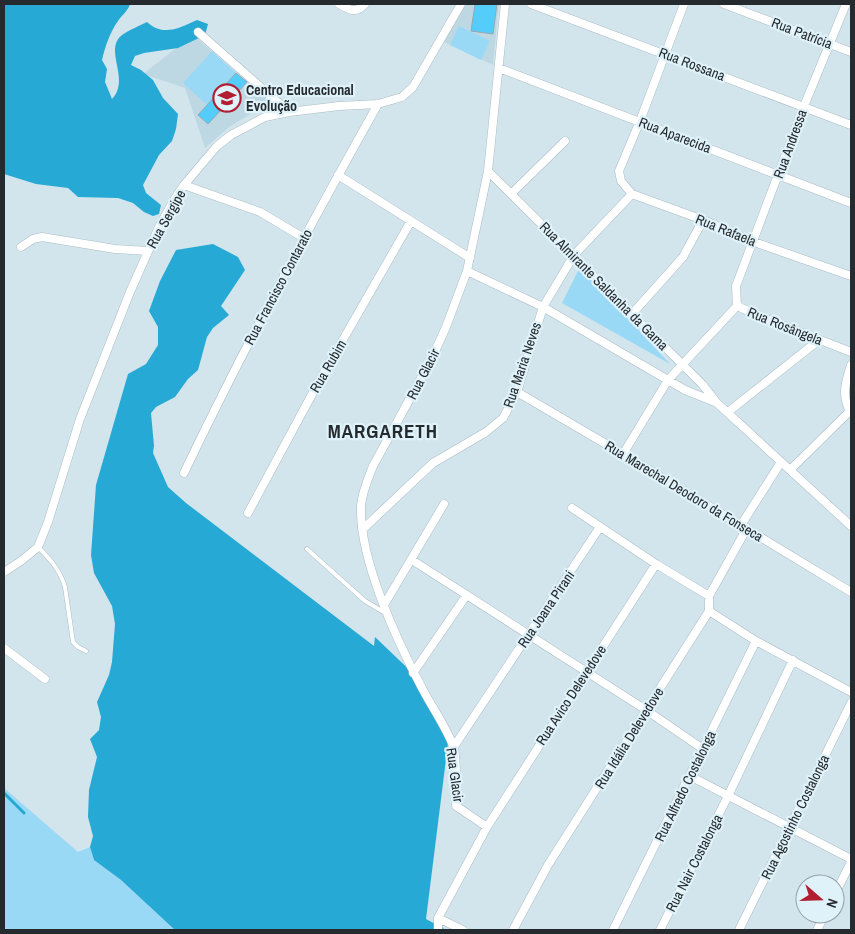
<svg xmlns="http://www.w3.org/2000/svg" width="855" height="934" viewBox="0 0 855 934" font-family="'Archivo Narrow',sans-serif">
<rect width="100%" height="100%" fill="#d2e4ec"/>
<path fill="#bed8e3" d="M 466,4 L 499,4 L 493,65 L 444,42 Z
M 193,35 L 277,108 L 254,112 L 229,127 L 205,148 L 185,88 L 143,74 Z"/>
<path fill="#99d9f5" d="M 459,26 L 490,41 L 481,60 L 450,45 Z
M 212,51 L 236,73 L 207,105 L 183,83 Z
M 580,267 L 670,364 L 562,303 Z
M 4,788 L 78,852 L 90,847 L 94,860 L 121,880 L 175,930 L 4,930 Z"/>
<path fill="#26a9d5" d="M 4,4 L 130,4 C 128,11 122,15 118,21 C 110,32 105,47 102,60 L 107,69 L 105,82 L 112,99 C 131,79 103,50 122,35 C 129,30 139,26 147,22 C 163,37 180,28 197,20 L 208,24 L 205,35 L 178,48 L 144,53 L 135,56 L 131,65 L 141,70 L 153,80 L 163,98 L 178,114 L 176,129 L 172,141 L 159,155 L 143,185 L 146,193 L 161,205 L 159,214 L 153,216 L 144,212 L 133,203 L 118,198 L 78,197 L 68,188 L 36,184 L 4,174 Z
M 213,244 L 238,257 L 245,270 L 221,306 L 229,315 L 213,328 L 207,337 L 198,370 L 188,379 L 175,397 L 156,407 L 151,413 L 154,446 L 153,453 L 168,487 L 186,503 L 374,646 L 375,637 L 422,682 L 449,735 L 426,919 L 446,930 L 175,930 L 121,880 L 94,860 L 90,847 L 93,836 L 88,817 L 89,790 L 97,757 L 90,739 L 99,730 L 101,717 L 97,702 L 109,675 L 112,662 L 115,624 L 112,606 L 94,573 L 91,555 L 96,485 L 128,374 L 146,364 L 158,345 L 158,327 L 149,311 L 160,281 L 176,250 Z"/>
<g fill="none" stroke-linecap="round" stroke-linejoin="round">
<path stroke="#24a8d4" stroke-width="3" d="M 4,793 L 24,813"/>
</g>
<path fill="#55cdfa" stroke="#97a8b0" d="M 475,4 L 497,4 L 493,34 L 471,31 Z
M 236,73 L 247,82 L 208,124 L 198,115 Z"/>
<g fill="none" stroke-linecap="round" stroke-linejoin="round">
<g stroke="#abbcc4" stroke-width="5">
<path id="lane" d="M 38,547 C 50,559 60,570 65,587 L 73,642 L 78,647 L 86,651
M 307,549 L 365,601 L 387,614"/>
</g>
<g stroke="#abbcc4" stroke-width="9">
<path id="street" d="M 339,4 C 349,10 356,14 365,4
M 531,4 L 851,125
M 684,4 L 640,121 L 619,171 L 621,181 L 632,194 L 703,220 L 754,242 L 851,276
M 724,4 L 851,52
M 846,4 L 804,106 L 736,286 L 737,306 L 764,318 L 851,352
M 198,32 L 289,112
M 499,68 L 851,203
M 488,171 L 702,384 L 717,403 L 851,526
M 338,175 L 470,258
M 184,185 L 260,212 L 304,238
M 512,193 L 565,141
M 21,247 L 33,239 L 42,237 L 115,249 L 148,251
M 467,271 L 543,307 L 685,390 L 715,402
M 632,314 L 683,257 L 703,220
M 517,392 L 623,454 L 851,592
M 728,412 L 819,340
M 623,454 L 668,380 L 737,306
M 790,470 L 850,411 C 841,395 846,381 851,365
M 184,473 C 244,347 310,225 378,104
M 572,508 L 656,564 L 709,596
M 248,513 L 317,385 L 411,221
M 741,525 L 781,462
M 747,528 L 709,596 L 709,611 L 756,641 L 851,692
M 363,529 L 433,463 L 486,432 L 503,418 L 517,392 L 543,307 L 574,255 L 632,194
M 412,560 L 646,710 L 703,749
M 4,572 L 21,561 L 38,547 L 48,522 L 80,419 L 130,292 L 159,227 L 174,200 L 184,185 L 217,146 L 231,135 L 265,117 L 289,112 L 339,106 L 378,104 L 402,97 L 413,87 L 461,4
M 384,605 L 444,504
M 4,648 L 45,679
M 413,673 L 466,596
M 453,748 L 600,527
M 690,776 L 851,859
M 487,827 L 456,806 C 456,789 457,765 454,749 C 450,733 430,704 422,688 C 397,641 359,559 361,506 C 362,492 368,479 373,466 L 431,360 L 446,327 L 467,271 L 488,171 L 505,4
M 835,894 L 851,862
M 438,918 L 463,930
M 438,930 L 438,918 L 487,827 L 656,564
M 513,930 L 548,865 L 709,611
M 613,930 L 756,641
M 660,930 L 728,796 L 793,660
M 739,930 L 851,703
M 817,930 L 825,914"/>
</g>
<use href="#lane" stroke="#fff" stroke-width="4"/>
<use href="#street" stroke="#fff" stroke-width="8"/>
</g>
<defs>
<g id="school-ring" transform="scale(1.4375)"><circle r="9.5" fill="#dff1f9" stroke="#b11e32" stroke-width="1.5"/><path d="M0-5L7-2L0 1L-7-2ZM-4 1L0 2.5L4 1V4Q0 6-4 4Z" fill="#b11e32"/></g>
</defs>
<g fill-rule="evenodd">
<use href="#school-ring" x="227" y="98"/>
</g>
<g text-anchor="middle" stroke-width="4.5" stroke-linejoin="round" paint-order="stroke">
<g font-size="14" fill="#242a2d" stroke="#dff1f9">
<text transform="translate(802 33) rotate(21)" y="5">Rua Patrícia</text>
<text transform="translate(692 64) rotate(21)" y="5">Rua Rossana</text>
<text transform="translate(675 135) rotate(21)" y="5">Rua Aparecida</text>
<text transform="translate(790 144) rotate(-70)" y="5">Rua Andressa</text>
<text transform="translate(166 219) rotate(-61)" y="5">Rua Sergipe</text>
<text transform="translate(726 230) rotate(22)" y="5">Rua Rafaela</text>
<text transform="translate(604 286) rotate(45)" y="5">Rua Almirante Saldanha da Gama</text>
<text transform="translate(278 287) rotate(-62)" y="5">Rua Francisco Contarato</text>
<text transform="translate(785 326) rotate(22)" y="5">Rua Rosângela</text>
<text transform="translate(522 365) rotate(-71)" y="5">Rua Maria Neves</text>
<text transform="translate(328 366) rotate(-60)" y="5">Rua Rubim</text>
<text transform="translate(423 374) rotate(-63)" y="5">Rua Glacir</text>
<text transform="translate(684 491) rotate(31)" y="5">Rua Marechal Deodoro da Fonseca</text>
<text transform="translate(546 609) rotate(-56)" y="5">Rua Joana Pirani</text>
<text transform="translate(571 695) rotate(-57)" y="5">Rua Avico Delevedove</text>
<text transform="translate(629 738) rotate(-58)" y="5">Rua Idália Delevedove</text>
<text transform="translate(455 775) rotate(82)" y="5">Rua Glacir</text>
<text transform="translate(685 786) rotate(-64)" y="5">Rua Alfredo Costalonga</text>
<text transform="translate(795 817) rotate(-64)" y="5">Rua Agostinho Costalonga</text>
<text transform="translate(694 863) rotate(-63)" y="5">Rua Nair Costalonga</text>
</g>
<g font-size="14" font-weight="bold" fill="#242a2d" stroke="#dff1f9" text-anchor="start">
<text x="246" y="95">Centro Educacional<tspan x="246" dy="16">Evolução</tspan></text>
</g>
<g font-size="19" font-weight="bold" letter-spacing="1" fill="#242a2d" stroke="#dff1f9">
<text x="383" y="438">MARGARETH</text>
</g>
</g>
<rect width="855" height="934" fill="none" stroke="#242a2d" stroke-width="10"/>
<g transform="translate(820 899) rotate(110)"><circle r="24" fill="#dff1f9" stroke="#94a1a7"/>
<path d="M0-4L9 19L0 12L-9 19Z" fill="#b11e32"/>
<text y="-8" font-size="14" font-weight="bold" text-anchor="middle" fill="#242a2d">N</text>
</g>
</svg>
